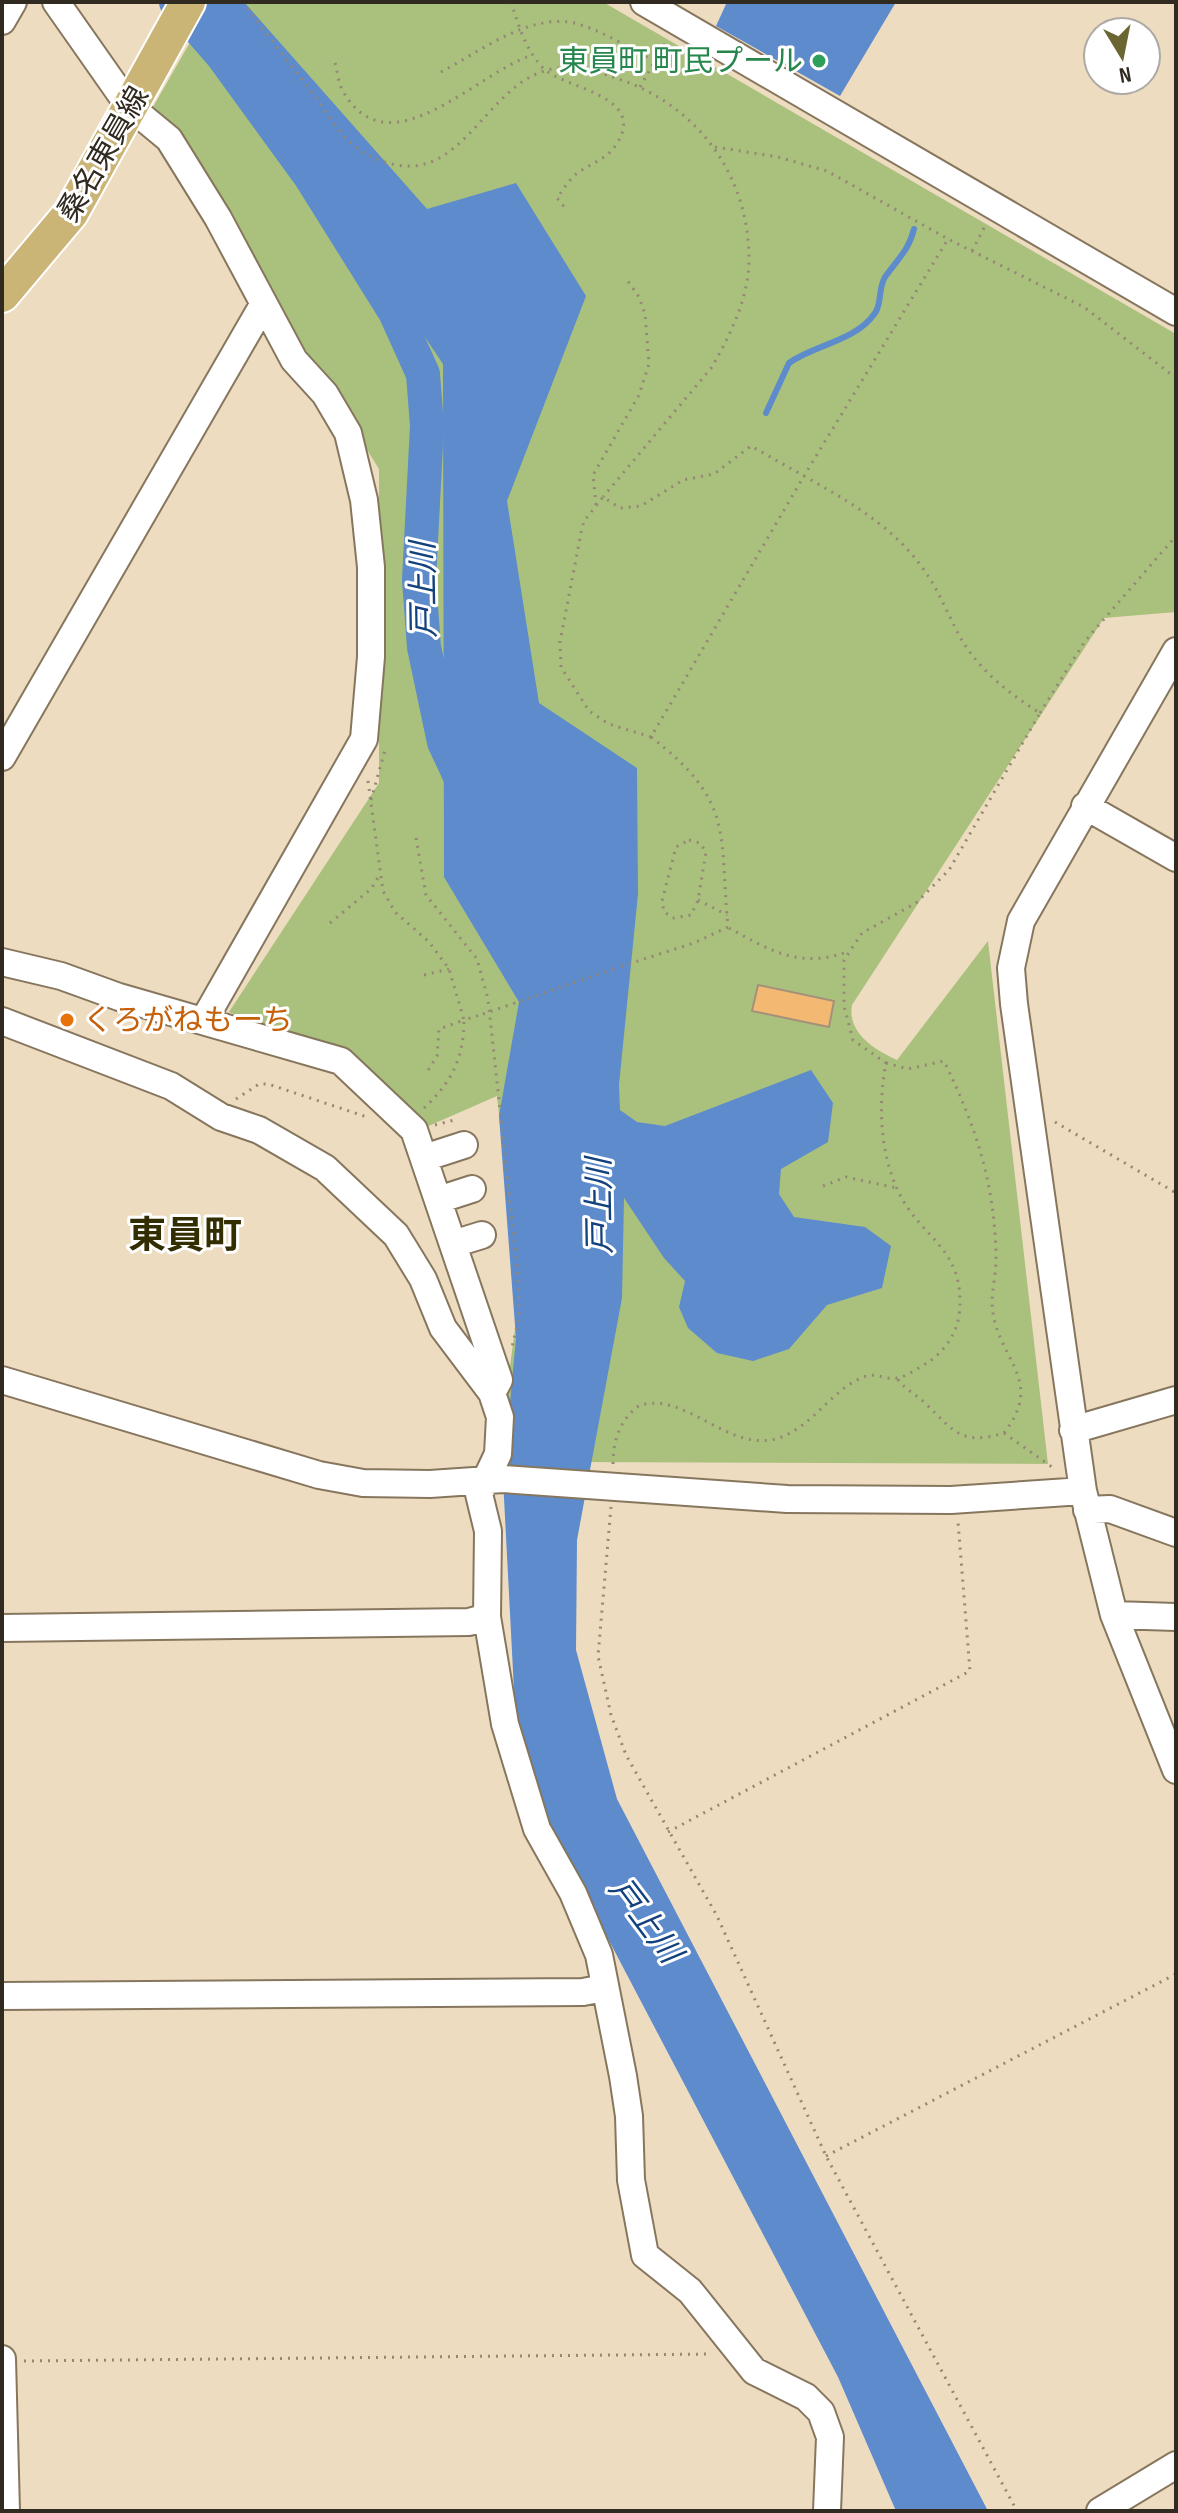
<svg xmlns="http://www.w3.org/2000/svg" width="1178" height="2513" viewBox="0 0 1178 2513" font-family="'Sofia Sans Condensed','Noto Sans JP',sans-serif">
<rect width="100%" height="100%" fill="#eedcc1"/>
<path fill="#aac17e" d="M 213,2 L 603,2 L 1176,334 L 1176,612 L 1104,618 L 852,1005 C 847,1033 875,1050 897,1060 L 988,941 L 1048,1464 L 572,1462 L 498,1454 L 519,1300 L 497,1096 L 424,1128 L 341,1061 L 229,1012 L 379,783 L 379,469 L 153,107 Z"/>
<path fill="#5d8bcc" d="M 200,2 L 244,2 L 427,209 L 516,183 L 586,296 L 507,501 L 539,703 L 637,768 L 638,894 L 619,1085 L 620,1110 L 637,1122 L 665,1126 L 811,1070 L 833,1103 L 828,1142 L 781,1169 L 779,1194 L 794,1217 L 865,1227 L 891,1246 L 882,1288 L 827,1305 L 789,1349 L 753,1361 L 717,1353 L 688,1328 L 679,1307 L 685,1281 L 664,1258 L 624,1198 L 622,1298 L 577,1540 L 576,1650 L 617,1799 L 988,2511 L 896,2511 L 838,2377 L 518,1767 L 503,1479 L 516,1338 L 499,1116 L 519,1002 L 444,877 L 443,364 Z
M 727,2 L 896,2 L 840,96 L 716,26 Z"/>
<g fill="none" stroke-linecap="round" stroke-linejoin="round">
<path stroke="#5d8bcc" stroke-width="6" d="M 766,413 L 789,363 C 815,344 855,342 875,313 C 882,303 878,289 885,277 C 897,260 909,250 914,229"/>
<path stroke="#5d8bcc" stroke-width="34" d="M 176,2 L 222,55 L 310,176 L 395,312 L 423,374 L 427,426 L 419,580 L 424,647 L 444,742 L 464,785"/>
</g>
<path fill="#f3b972" stroke="#a5917a" stroke-width="2" d="M 758,985 L 834,1001 L 829,1027 L 752,1011 Z"/>
<g fill="none" stroke-linecap="round" stroke-linejoin="round">
<g stroke="#87765e" stroke-width="30">
<path id="minor" d="M 56,2 L 129,106 L 169,139 L 218,218 L 294,360 L 325,394 L 348,433 L 364,500 L 371,567 L 371,657 L 364,739 L 204,1020
M 644,2 L 1176,312
M 2,21 L 13,2
M 2,757 L 263,305
M 1085,806 L 1176,858
M 2,962 L 61,976 L 119,997 L 341,1061 L 414,1130 L 499,1380 L 492,1393
M 2,1021 L 171,1086 L 221,1117 L 259,1130 L 325,1168 L 396,1235 L 423,1279 L 443,1328 L 492,1393 L 500,1417 L 498,1454 L 479,1494 L 488,1531 L 487,1617 L 505,1724 L 537,1829 L 573,1893 L 599,1955 L 623,2076 L 629,2116 L 631,2180 L 645,2255 L 690,2291 L 754,2371 L 806,2397 L 821,2412 L 830,2437 L 827,2511
M 424,1158 L 464,1145
M 438,1200 L 472,1189
M 453,1244 L 482,1235
M 2,1380 L 319,1475 L 363,1483 L 430,1484 L 503,1479 L 787,1499 L 951,1500 L 1083,1491 L 1014,1004 L 1011,968 L 1021,921 L 1176,651
M 1073,1430 L 1176,1400
M 1083,1491 L 1114,1615 L 1176,1770
M 1087,1510 L 1110,1509 L 1176,1533
M 1114,1615 L 1176,1617
M 2,1628 L 469,1622 L 487,1617
M 2,1996 L 583,1992 L 604,1988
M 2,2359 L 6,2511
M 1100,2511 L 1176,2465"/>
</g>
<g stroke="#fff" stroke-width="38">
<path id="major" d="M 2,295 L 71,213 L 188,2"/>
</g>
<path stroke="#948774" stroke-width="3" stroke-dasharray="2 6" stroke-linecap="butt" d="M 243,2 C 267,34 291,66 316,98 C 327,114 339,133 354,145 C 366,156 381,162 397,165 C 462,177 487,89 544,71 C 571,62 607,74 632,84 C 704,114 749,181 749,259 C 749,298 730,335 712,367 L 603,497
M 511,2 C 519,26 525,49 543,68 C 564,89 649,95 616,145 C 606,160 589,164 576,174 C 568,181 563,190 557,198 L 567,210
M 335,63 C 338,73 338,84 344,93 C 390,170 475,74 532,55
M 441,72 C 479,52 529,13 574,23 C 602,30 629,48 654,61
M 640,87 L 667,40
M 715,147 L 778,157 L 827,171 L 948,239 L 1084,307 L 1176,378
M 972,251 L 985,226
M 596,505 L 593,475 L 639,395 L 649,364 L 645,314 L 639,297 L 625,277
M 1040,713 L 1085,641 L 1176,536
M 651,737 L 609,724 L 589,711 L 561,667 L 560,642 L 581,533 L 584,521 L 603,497 L 620,508 L 641,506 L 683,480 L 714,474 L 751,446 L 804,476 L 948,239
M 368,781 L 383,891 L 395,912 L 429,942 L 449,969 L 464,1020 L 483,1014
M 371,800 L 385,750
M 416,838 L 426,895 L 477,959 L 488,999 L 518,1275 L 519,1318 L 512,1347
M 689,840 L 700,843 L 706,852 L 698,900 L 691,915 L 674,918 L 664,912 L 662,901 L 676,847 Z
M 698,900 L 727,915
M 330,923 L 371,889 L 379,876
M 729,928 C 769,950 801,970 849,951
M 424,975 L 449,969
M 886,1063 L 908,1069 L 944,1061 C 976,1127 994,1181 996,1254 C 997,1270 992,1287 992,1303 C 994,1358 1047,1378 1004,1433 C 961,1446 954,1431 926,1404 C 916,1394 905,1390 897,1378
M 236,1099 L 259,1084 L 268,1084 L 367,1117
M 424,1108 C 451,1083 464,1058 464,1020 L 439,1029 L 437,1056 L 427,1072
M 1055,1122 L 1176,1193
M 435,1125 L 458,1119
M 823,1186 L 846,1177 L 897,1188
M 1004,1433 L 1052,1467
M 613,1464 C 613,1440 620,1419 640,1405 C 688,1392 729,1454 779,1438 C 811,1427 828,1395 857,1380 C 876,1369 882,1381 898,1378 C 907,1376 922,1366 930,1361 C 945,1350 956,1334 959,1316 C 967,1247 921,1241 897,1189 C 880,1150 878,1105 886,1063 L 853,1040 L 844,1006 L 844,960 L 862,933 L 916,903 L 949,870 L 1040,713 C 1008,693 979,670 960,637 C 947,613 938,588 921,566 C 891,525 848,501 804,476 L 651,737 C 735,802 719,833 728,927 L 694,943 L 619,967
M 611,1507 L 598,1656 L 611,1715 L 626,1755 L 717,1916 L 826,2156 L 1017,2511
M 668,1832 L 970,1671 L 958,1522
M 826,2156 L 1176,1974
M 24,2361 L 712,2354"/>
<use href="#minor" stroke="#fff" stroke-width="26"/>
<use href="#major" stroke="#cbb576" stroke-width="34"/>
<path stroke="#948774" stroke-width="3" stroke-dasharray="2 6" stroke-linecap="butt" d="M 483,1014 L 619,967"/>
</g>
<circle fill="#2e9e5b" stroke="#fff" stroke-width="3" cx="819" cy="61" r="8"/>
<circle fill="#e8710a" stroke="#fff" stroke-width="3" cx="67" cy="1020" r="8"/>
<g text-anchor="middle" stroke-width="6" stroke-linejoin="round" paint-order="stroke">
<g font-size="30" fill="#27864d" stroke="#fff" text-anchor="end">
<text x="803" y="71">東員町 町民プール</text>
</g>
<g font-size="30" fill="#312a20" stroke="#fff">
<text transform="translate(103 154) rotate(-60)" y="10">桑名東員線</text>
</g>
<g font-size="30" fill="#c56008" stroke="#fff" text-anchor="start">
<text x="83" y="1030">くろがねもーち</text>
</g>
<g font-size="32" font-style="italic" fill="#13417d" stroke="#fff">
<text transform="translate(423 590) rotate(-91)" y="11">戸上川</text>
<text transform="translate(599 1206) rotate(-91)" y="11">戸上川</text>
<text transform="translate(646 1920) rotate(53)" y="11">戸上川</text>
</g>
<g font-size="38" font-weight="bold" fill="#332e02" stroke="#fff">
<text x="185" y="1248">東員町</text>
</g>
</g>
<rect width="1178" height="2513" fill="none" stroke="#312a20" stroke-width="8"/>
<g transform="translate(1122 56) rotate(170)"><circle r="38" fill="#ffffff" stroke="#adaaa6" stroke-width="2"/>
<path d="M0-6L14 30L0 20L-14 30Z" fill="#6a6531"/>
<text y="-12" font-size="22" font-weight="bold" text-anchor="middle" fill="#312a20">N</text>
</g>
</svg>
